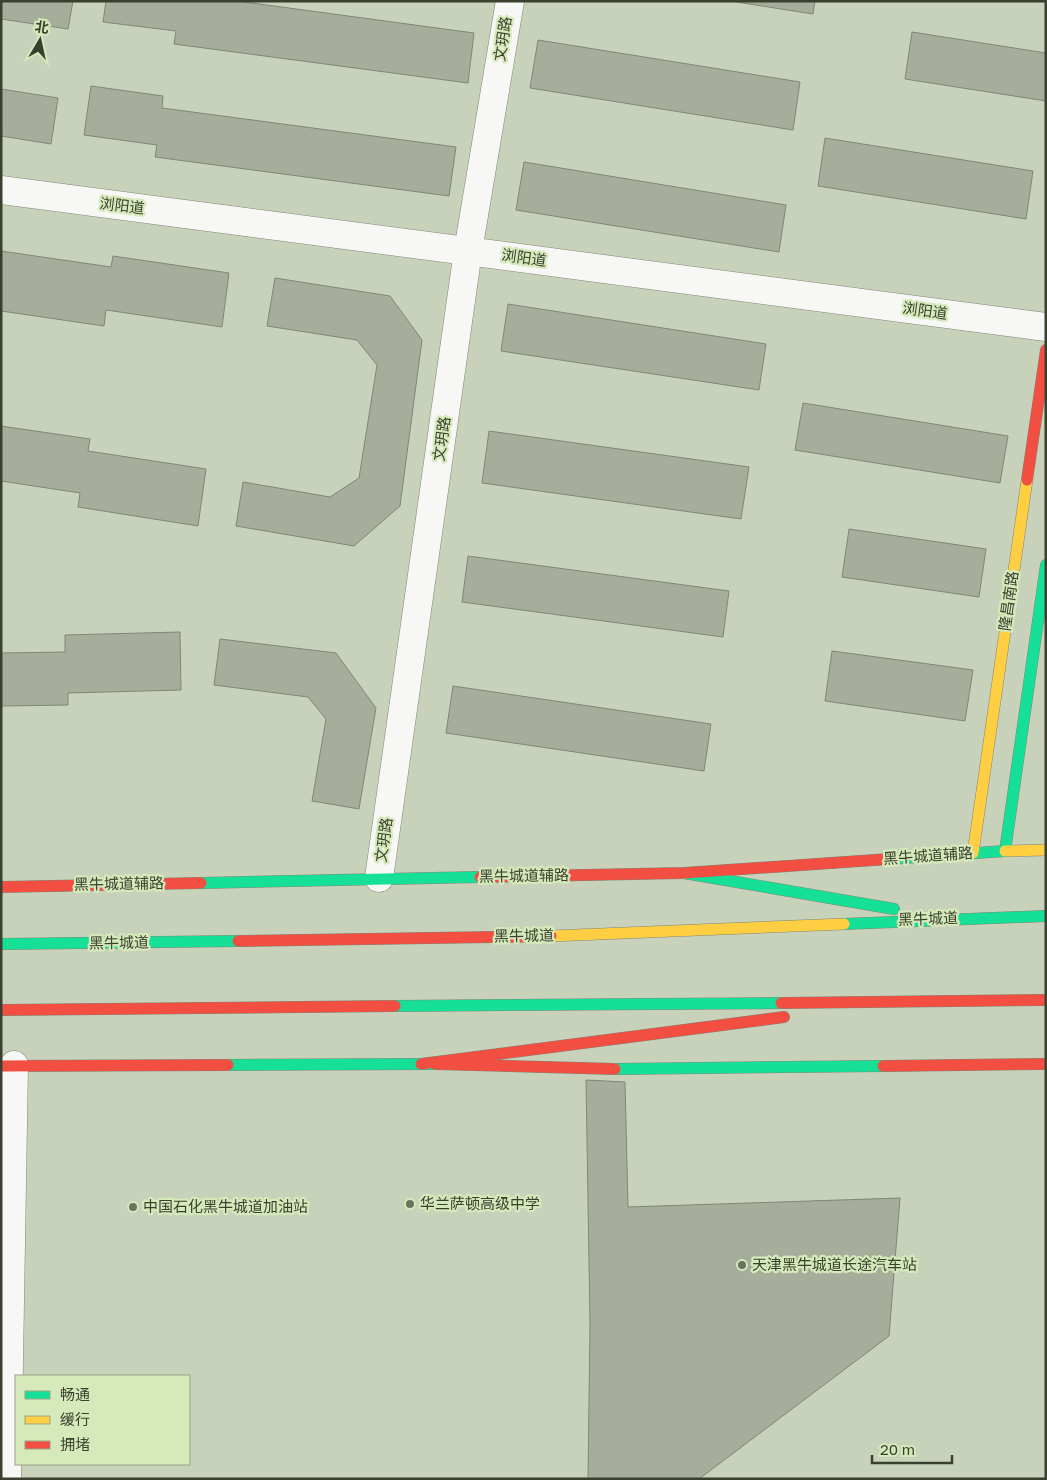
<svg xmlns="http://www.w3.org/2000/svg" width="1047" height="1480" viewBox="0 0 1047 1480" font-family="'Golos Text','Noto Sans SC',sans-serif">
<rect width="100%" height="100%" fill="#c8d2ba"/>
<path fill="#a6ae9b" stroke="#7f8775" d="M 1,1 L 73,1 L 68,29 L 1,19 Z
M 106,1 L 237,1 L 474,33 L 468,83 L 174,44 L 176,31 L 103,22 Z
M 730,1 L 815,1 L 813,14 Z
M 912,32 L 1046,53 L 1046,101 L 905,79 Z
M 538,40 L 800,82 L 793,130 L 530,88 Z
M 91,86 L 163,96 L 162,108 L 456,147 L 449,196 L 155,157 L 157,145 L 84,135 Z
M 1,89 L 58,98 L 51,144 L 1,136 Z
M 825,138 L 1033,171 L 1026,219 L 818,186 Z
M 524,162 L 786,205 L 779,252 L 516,210 Z
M 1,251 L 111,267 L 113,256 L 229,273 L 222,327 L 106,310 L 104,326 L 1,311 Z
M 275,278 L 390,296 L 422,340 L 400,506 L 354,546 L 236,526 L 243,482 L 330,497 L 359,478 L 377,365 L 357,340 L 267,326 Z
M 508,304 L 766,344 L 759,390 L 501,351 Z
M 803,403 L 1008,436 L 1000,483 L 795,450 Z
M 1,426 L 90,439 L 88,451 L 206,469 L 198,526 L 78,507 L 80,493 L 1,481 Z
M 489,431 L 749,467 L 741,519 L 482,483 Z
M 849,529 L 986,549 L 979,597 L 842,577 Z
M 468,556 L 729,591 L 723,637 L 462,602 Z
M 180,632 L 181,690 L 68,693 L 68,705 L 1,706 L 1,653 L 65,652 L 65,635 Z
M 220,639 L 336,653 L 376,708 L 359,809 L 312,801 L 326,719 L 308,697 L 214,685 Z
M 832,651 L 973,670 L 965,721 L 825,701 Z
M 453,686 L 711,724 L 704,771 L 446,733 Z
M 586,1080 L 625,1082 L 628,1207 L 900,1198 L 889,1336 L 699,1479 L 588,1479 L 590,1323 Z"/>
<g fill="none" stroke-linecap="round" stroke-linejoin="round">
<g stroke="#808775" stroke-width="29">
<path id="street" d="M 1,190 L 1046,327
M 379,878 L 468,251 L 510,1
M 7,1479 L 14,1065"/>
</g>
<g stroke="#808775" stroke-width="12">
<path id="fast" d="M 889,859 L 1005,851 L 1046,565
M 684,873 L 894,909
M 201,883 L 480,877
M 844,924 L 1046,916
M 1,944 L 238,941
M 395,1006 L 781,1003
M 228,1065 L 435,1064
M 615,1069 L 883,1066"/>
</g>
<g stroke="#808775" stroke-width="12">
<path id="slow" d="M 1005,851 L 1046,850
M 973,853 L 1027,480
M 551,936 L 844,924"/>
</g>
<g stroke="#808775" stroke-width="12">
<path id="jam" d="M 1027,480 L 1046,350
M 480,877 L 684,873 L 889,859
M 1,887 L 201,883
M 238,941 L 551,936
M 781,1003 L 1046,1000
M 1,1010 L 395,1006
M 421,1064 L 784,1017
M 435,1064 L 615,1069
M 1,1066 L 228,1065
M 883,1066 L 1046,1064"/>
</g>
<use href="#street" stroke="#f7f8f5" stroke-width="28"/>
<use href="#fast" stroke="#16e098" stroke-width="11"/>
<use href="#slow" stroke="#ffcf43" stroke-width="11"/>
<use href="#jam" stroke="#f24e42" stroke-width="11"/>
</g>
<g fill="#6b735f" stroke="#d6e9bb" stroke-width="2">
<circle cx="410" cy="1204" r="5"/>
<circle cx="133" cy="1207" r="5"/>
<circle cx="742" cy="1265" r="5"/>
</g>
<g text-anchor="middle" stroke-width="4.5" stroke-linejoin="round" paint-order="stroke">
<g font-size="15" fill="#39402e" stroke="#d6e9bb">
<text transform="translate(503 39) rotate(-81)" y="5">文玥路</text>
<text transform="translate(122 206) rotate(7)" y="5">浏阳道</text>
<text transform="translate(524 258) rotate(8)" y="5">浏阳道</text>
<text transform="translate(925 311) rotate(8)" y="5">浏阳道</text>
<text transform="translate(442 439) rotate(-82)" y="5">文玥路</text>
<text transform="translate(1009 601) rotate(-82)" y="5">隆昌南路</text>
<text transform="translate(384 840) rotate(-82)" y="5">文玥路</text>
<text transform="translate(928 856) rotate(-4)" y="5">黑牛城道辅路</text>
<text transform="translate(524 876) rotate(-1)" y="5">黑牛城道辅路</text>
<text transform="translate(119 884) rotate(-1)" y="5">黑牛城道辅路</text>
<text transform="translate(928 919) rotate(-2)" y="5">黑牛城道</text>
<text transform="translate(524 936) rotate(-1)" y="5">黑牛城道</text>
<text transform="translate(119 943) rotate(-1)" y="5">黑牛城道</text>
</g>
<g font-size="15" fill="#39402e" stroke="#d6e9bb" text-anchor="start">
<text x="420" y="1209">华兰萨顿高级中学</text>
<text x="143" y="1212">中国石化黑牛城道加油站</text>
<text x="752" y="1270">天津黑牛城道长途汽车站</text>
</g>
</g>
<rect width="1047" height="1480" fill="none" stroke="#39402e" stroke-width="5"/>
<rect x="15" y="1375" width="175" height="90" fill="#d6e9bb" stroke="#97a583"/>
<rect x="25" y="1391" width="25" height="8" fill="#16e098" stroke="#97a583"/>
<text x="60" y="1400" font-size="15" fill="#39402e">畅通</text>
<rect x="25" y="1416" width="25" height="8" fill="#ffcf43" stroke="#97a583"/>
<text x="60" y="1425" font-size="15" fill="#39402e">缓行</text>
<rect x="25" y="1441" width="25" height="8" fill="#f24e42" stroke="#97a583"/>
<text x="60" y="1450" font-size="15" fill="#39402e">拥堵</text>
<g transform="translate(40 40) rotate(9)" stroke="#d6e9bb" stroke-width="4" paint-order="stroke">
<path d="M0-4L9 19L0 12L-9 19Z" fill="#39402e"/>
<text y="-8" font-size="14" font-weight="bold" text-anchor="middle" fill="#39402e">北</text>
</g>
<path d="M872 1455v8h80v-8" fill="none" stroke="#39402e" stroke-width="2.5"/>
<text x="880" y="1455" font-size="15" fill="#39402e" stroke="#d6e9bb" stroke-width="4" paint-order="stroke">20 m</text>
</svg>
